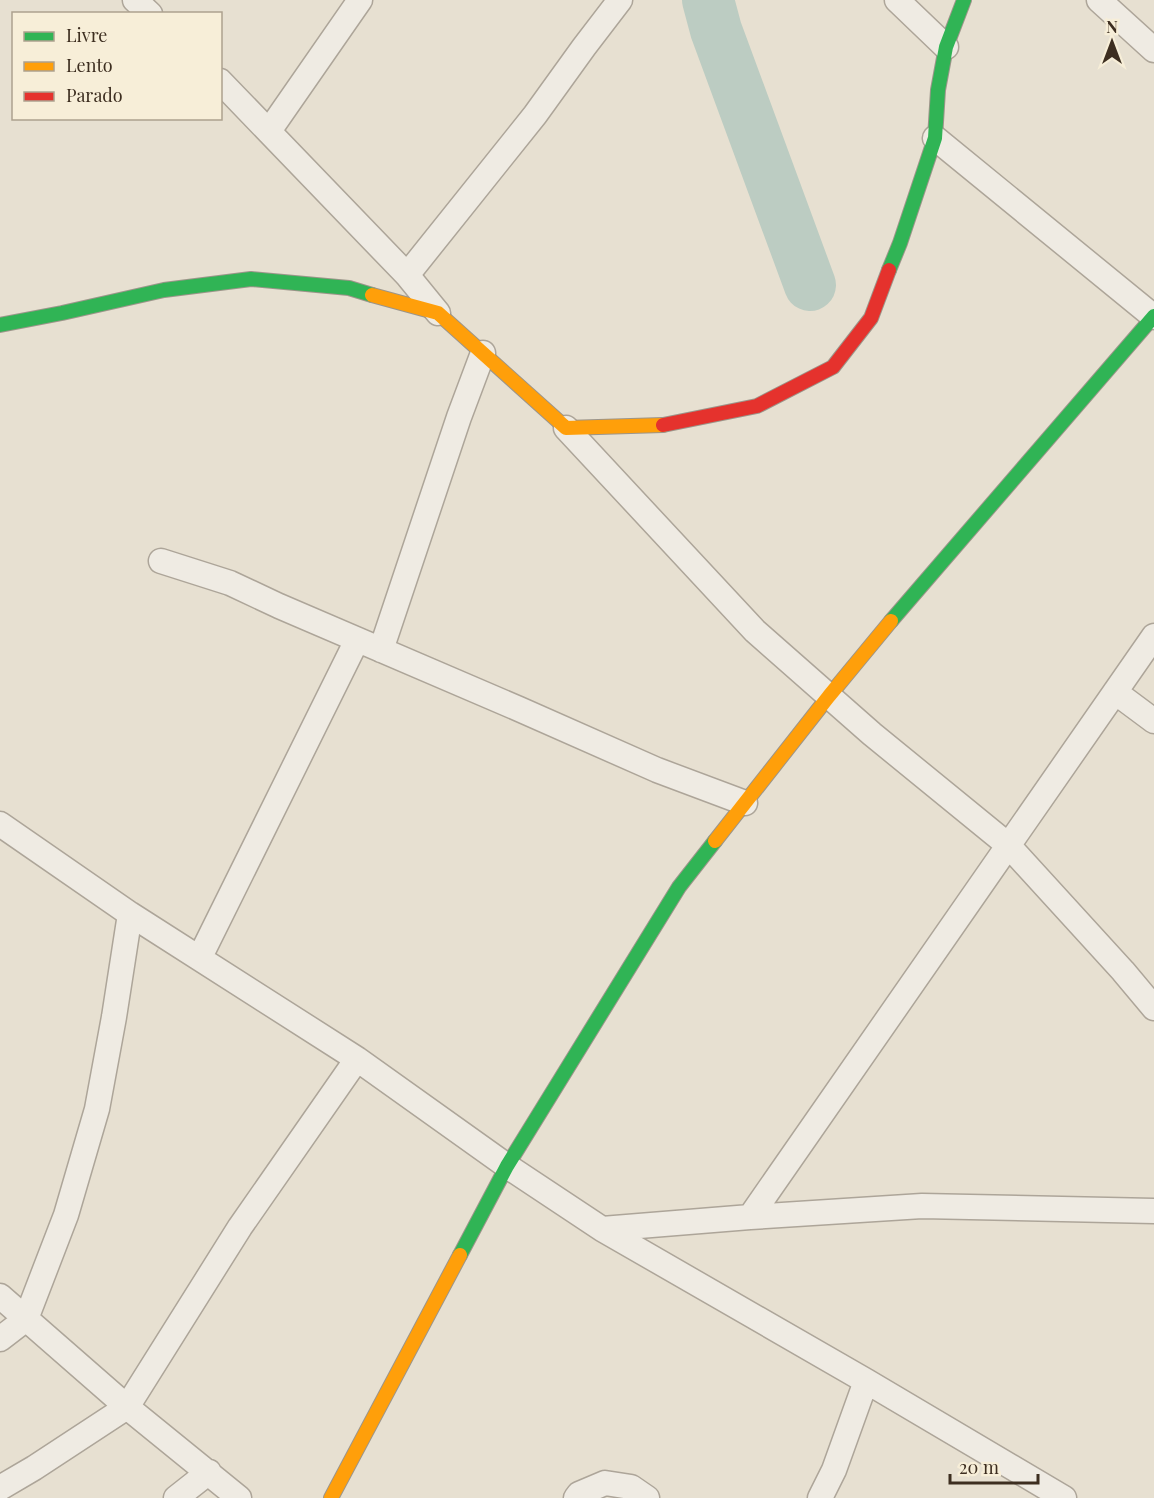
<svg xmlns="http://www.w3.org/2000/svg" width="1154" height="1498" viewBox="0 0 1154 1498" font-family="'Playfair Display',serif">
<rect width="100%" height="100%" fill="#e7e0d1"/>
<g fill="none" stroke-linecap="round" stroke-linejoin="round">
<path stroke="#bcccc2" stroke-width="52" d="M 708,0 L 716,30 L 810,285"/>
<g stroke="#ada599" stroke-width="27">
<path id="street" d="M 135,0 L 150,14
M 897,0 L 946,47
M 1099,0 L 1154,50
M 220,81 L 407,275 L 438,313
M 269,131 L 360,0
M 935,138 L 1154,317
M 407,275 L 535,115 L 584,47 L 620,0
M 566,428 L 755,631 L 872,734 L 1008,845 L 1123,971 L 1154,1008
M 161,561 L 230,583 L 279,606 L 519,709 L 657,770 L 745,803
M 381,650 L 459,417 L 483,353
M 1115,692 L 1154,721
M 0,824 L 130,914 L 357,1059 L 507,1166 L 602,1229 L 866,1381 L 1064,1498
M 200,957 L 357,640
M 750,1217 L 1154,636
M 602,1229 L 750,1217 L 922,1206 L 1154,1211
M 0,1296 L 127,1407 L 239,1498
M 0,1339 L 26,1319 L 66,1215 L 97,1109 L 114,1017 L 130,914
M 0,1488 L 34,1468 L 127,1407 L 240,1227 L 357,1059
M 176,1498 L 209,1472
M 576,1498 L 579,1494 L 605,1483 L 631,1487 L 647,1498
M 820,1498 L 834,1470 L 866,1381"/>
</g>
<g stroke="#9c958a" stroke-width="16">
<path id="fast" d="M 889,270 L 900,243 L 935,138 L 938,90 L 946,47 L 964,0
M 0,325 L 62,313 L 164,290 L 251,279 L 349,288 L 372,295
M 891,621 L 1154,316
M 460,1255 L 507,1166 L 679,887 L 715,841"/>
</g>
<g stroke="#9c958a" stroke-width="16">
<path id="slow" d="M 372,295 L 438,313 L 566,428 L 663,425
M 715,841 L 829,696 L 891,621
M 331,1498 L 460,1255"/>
</g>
<g stroke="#9c958a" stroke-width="16">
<path id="jam" d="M 663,425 L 757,406 L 833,367 L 871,318 L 889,270"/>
</g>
<use href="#street" stroke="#efebe3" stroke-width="24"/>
<use href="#fast" stroke="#30b455" stroke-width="14"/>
<use href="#slow" stroke="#ff9f0a" stroke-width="14"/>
<use href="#jam" stroke="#e5322d" stroke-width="14"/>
</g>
<rect x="12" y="12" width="210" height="108" fill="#f7eed8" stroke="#ada18e" stroke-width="1.5"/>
<rect x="24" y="32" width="30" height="9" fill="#30b455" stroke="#ada18e" stroke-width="1.5"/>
<text x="66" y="42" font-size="18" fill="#3d2e20">Livre</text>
<rect x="24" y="62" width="30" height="9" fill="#ff9f0a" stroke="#ada18e" stroke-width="1.5"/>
<text x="66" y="72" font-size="18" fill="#3d2e20">Lento</text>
<rect x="24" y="92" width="30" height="9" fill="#e5322d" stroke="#ada18e" stroke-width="1.5"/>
<text x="66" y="102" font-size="18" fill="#3d2e20">Parado</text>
<g transform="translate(1112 42)" stroke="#f7eed8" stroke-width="4.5" paint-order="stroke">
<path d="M0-4.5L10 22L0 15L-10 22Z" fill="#3d2e20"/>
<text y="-9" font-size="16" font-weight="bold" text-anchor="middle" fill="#3d2e20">N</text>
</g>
<path d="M950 1474v9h88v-9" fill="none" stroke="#3d2e20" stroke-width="3"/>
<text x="959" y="1474" font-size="18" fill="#3d2e20" stroke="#f7eed8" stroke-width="4.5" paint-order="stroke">20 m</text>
</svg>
